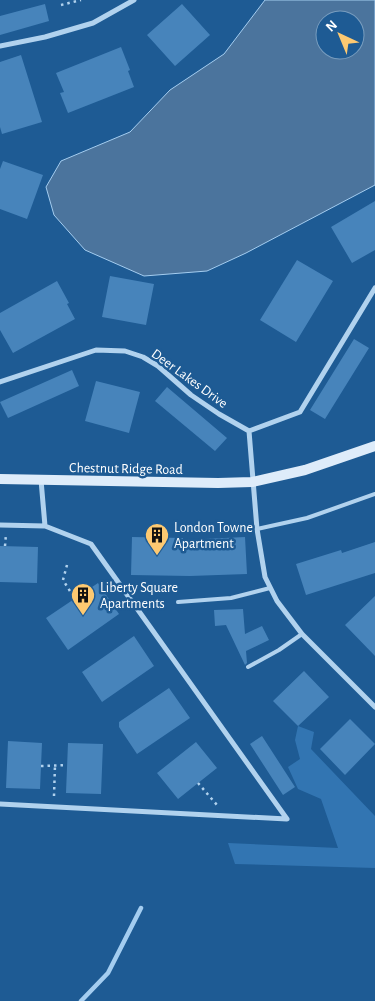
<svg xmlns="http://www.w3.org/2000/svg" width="375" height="1001" viewBox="0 0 375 1001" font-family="'Alegreya Sans',sans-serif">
<rect width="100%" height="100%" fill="#1e5b94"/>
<path fill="#3275b2" d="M 298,726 L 314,732 L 311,749 L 375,816 L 375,868 L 235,864 L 228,843 L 338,848 L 321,799 L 298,789 L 288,767 L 300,759 L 295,740 Z"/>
<path fill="#4b749d" stroke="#a4cdf0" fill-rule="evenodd" d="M 265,0 L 375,0 L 375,185 L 246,253 L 207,271 L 144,276 L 85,250 L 54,215 L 46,187 L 61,161 L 130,132 L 170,90 L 224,54 ZM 325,20 L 355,20 L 355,50 L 325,50 Z"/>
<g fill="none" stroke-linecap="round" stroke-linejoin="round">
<path stroke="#a4cdf0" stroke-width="4.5" d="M 81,1001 L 108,973 L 141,908"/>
</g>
<path fill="#4784bb" d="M 45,4 L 49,21 L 0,35 L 0,16 Z
M 182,4 L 210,35 L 175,66 L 147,35 Z
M 121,47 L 130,70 L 128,71 L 134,87 L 68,113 L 60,93 L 64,92 L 56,73 Z
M 21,55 L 42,122 L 2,134 L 0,127 L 0,62 Z
M 3,161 L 43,175 L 27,219 L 0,209 L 0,169 Z
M 375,201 L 375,250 L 352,263 L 331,227 Z
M 297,260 L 333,281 L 296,342 L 260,320 Z
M 110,276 L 154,284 L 146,325 L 102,317 Z
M 57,281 L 69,303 L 67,304 L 75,319 L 13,353 L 0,330 L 0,313 Z
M 354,339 L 369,348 L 325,419 L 310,410 Z
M 72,370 L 79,386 L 8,418 L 0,402 Z
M 96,381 L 140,392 L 129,433 L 85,421 Z
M 167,387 L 227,438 L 215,451 L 155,401 Z
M 132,537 L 183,538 L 183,540 L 245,537 L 247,574 L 190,576 L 131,575 Z
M 375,542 L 375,573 L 306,595 L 296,564 L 341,550 L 342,553 Z
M 0,546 L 38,547 L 37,583 L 0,582 Z
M 98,583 L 119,614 L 68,650 L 46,618 Z
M 375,596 L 375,656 L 345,625 Z
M 243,609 L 245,634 L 262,626 L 269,640 L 246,651 L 247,663 L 245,665 L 226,625 L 215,626 L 214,610 Z
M 134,636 L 154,666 L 102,702 L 82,672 Z
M 304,671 L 329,697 L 298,726 L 273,701 Z
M 169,688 L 190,718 L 137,754 L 119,727 L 119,722 Z
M 350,719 L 375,744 L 345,775 L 320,749 Z
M 262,736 L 295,787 L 283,795 L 250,744 Z
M 8,741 L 42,743 L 40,789 L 6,788 Z
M 196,742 L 217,768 L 178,799 L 157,773 Z
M 68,743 L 103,744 L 101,794 L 66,793 Z"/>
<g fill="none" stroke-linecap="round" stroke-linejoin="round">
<path stroke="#b1d2ee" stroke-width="2.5" stroke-dasharray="2.5 4" stroke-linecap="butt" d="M 61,5 L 81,0
M 5,546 L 6,534
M 67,565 L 63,580 L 75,599
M 41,766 L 67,765
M 198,783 L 217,805
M 54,796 L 55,765"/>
<path stroke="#b1d2ee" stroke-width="4" d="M 257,529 L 307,518 L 375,494
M 178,602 L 231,598 L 270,588
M 248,667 L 279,650 L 302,634"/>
<path stroke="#b1d2ee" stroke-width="5" d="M 0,46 L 45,37 L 93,23 L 134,0
M 375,288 L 300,412 L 249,431 L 257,529 L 265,577 L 277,601 L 302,634 L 375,707
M 0,382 L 96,350 L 125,351 L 143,357 L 158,366 L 191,395 L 219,414 L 249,431
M 41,480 L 45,526
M 0,525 L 45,526 L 91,544 L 287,819 L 0,804"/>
<path stroke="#deecfa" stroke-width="10" d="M 0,479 L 218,483 L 252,482 L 305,470 L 375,446"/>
</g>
<defs>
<g id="building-pin" transform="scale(1.25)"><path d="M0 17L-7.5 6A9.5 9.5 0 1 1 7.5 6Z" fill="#fdc971" stroke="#1e5b94"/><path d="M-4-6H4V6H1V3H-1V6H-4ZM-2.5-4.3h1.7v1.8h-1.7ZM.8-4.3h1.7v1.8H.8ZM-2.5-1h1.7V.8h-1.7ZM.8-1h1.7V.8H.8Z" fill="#111"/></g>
</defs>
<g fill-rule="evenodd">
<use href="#building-pin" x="157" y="535"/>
<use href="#building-pin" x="83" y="595"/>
</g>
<g text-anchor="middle" stroke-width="5" stroke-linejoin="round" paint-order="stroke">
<g font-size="14" fill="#fff" stroke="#1e5b94">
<text transform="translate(190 378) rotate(36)" y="5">Deer Lakes Drive</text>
<text transform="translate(126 468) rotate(1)" y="5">Chestnut Ridge Road</text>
</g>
<g font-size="14" fill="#fff" stroke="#1e5b94" text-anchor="start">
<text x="174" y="532">London Towne<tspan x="174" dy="16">Apartment</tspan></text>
<text x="100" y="592">Liberty Square<tspan x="100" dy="16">Apartments</tspan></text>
</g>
</g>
<g transform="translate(340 35) rotate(316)"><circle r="24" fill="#1e5b94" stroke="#789dbf"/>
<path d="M0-4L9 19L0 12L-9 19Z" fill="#fdc971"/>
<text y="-8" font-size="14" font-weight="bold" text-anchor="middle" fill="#ffffff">N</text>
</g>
</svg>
